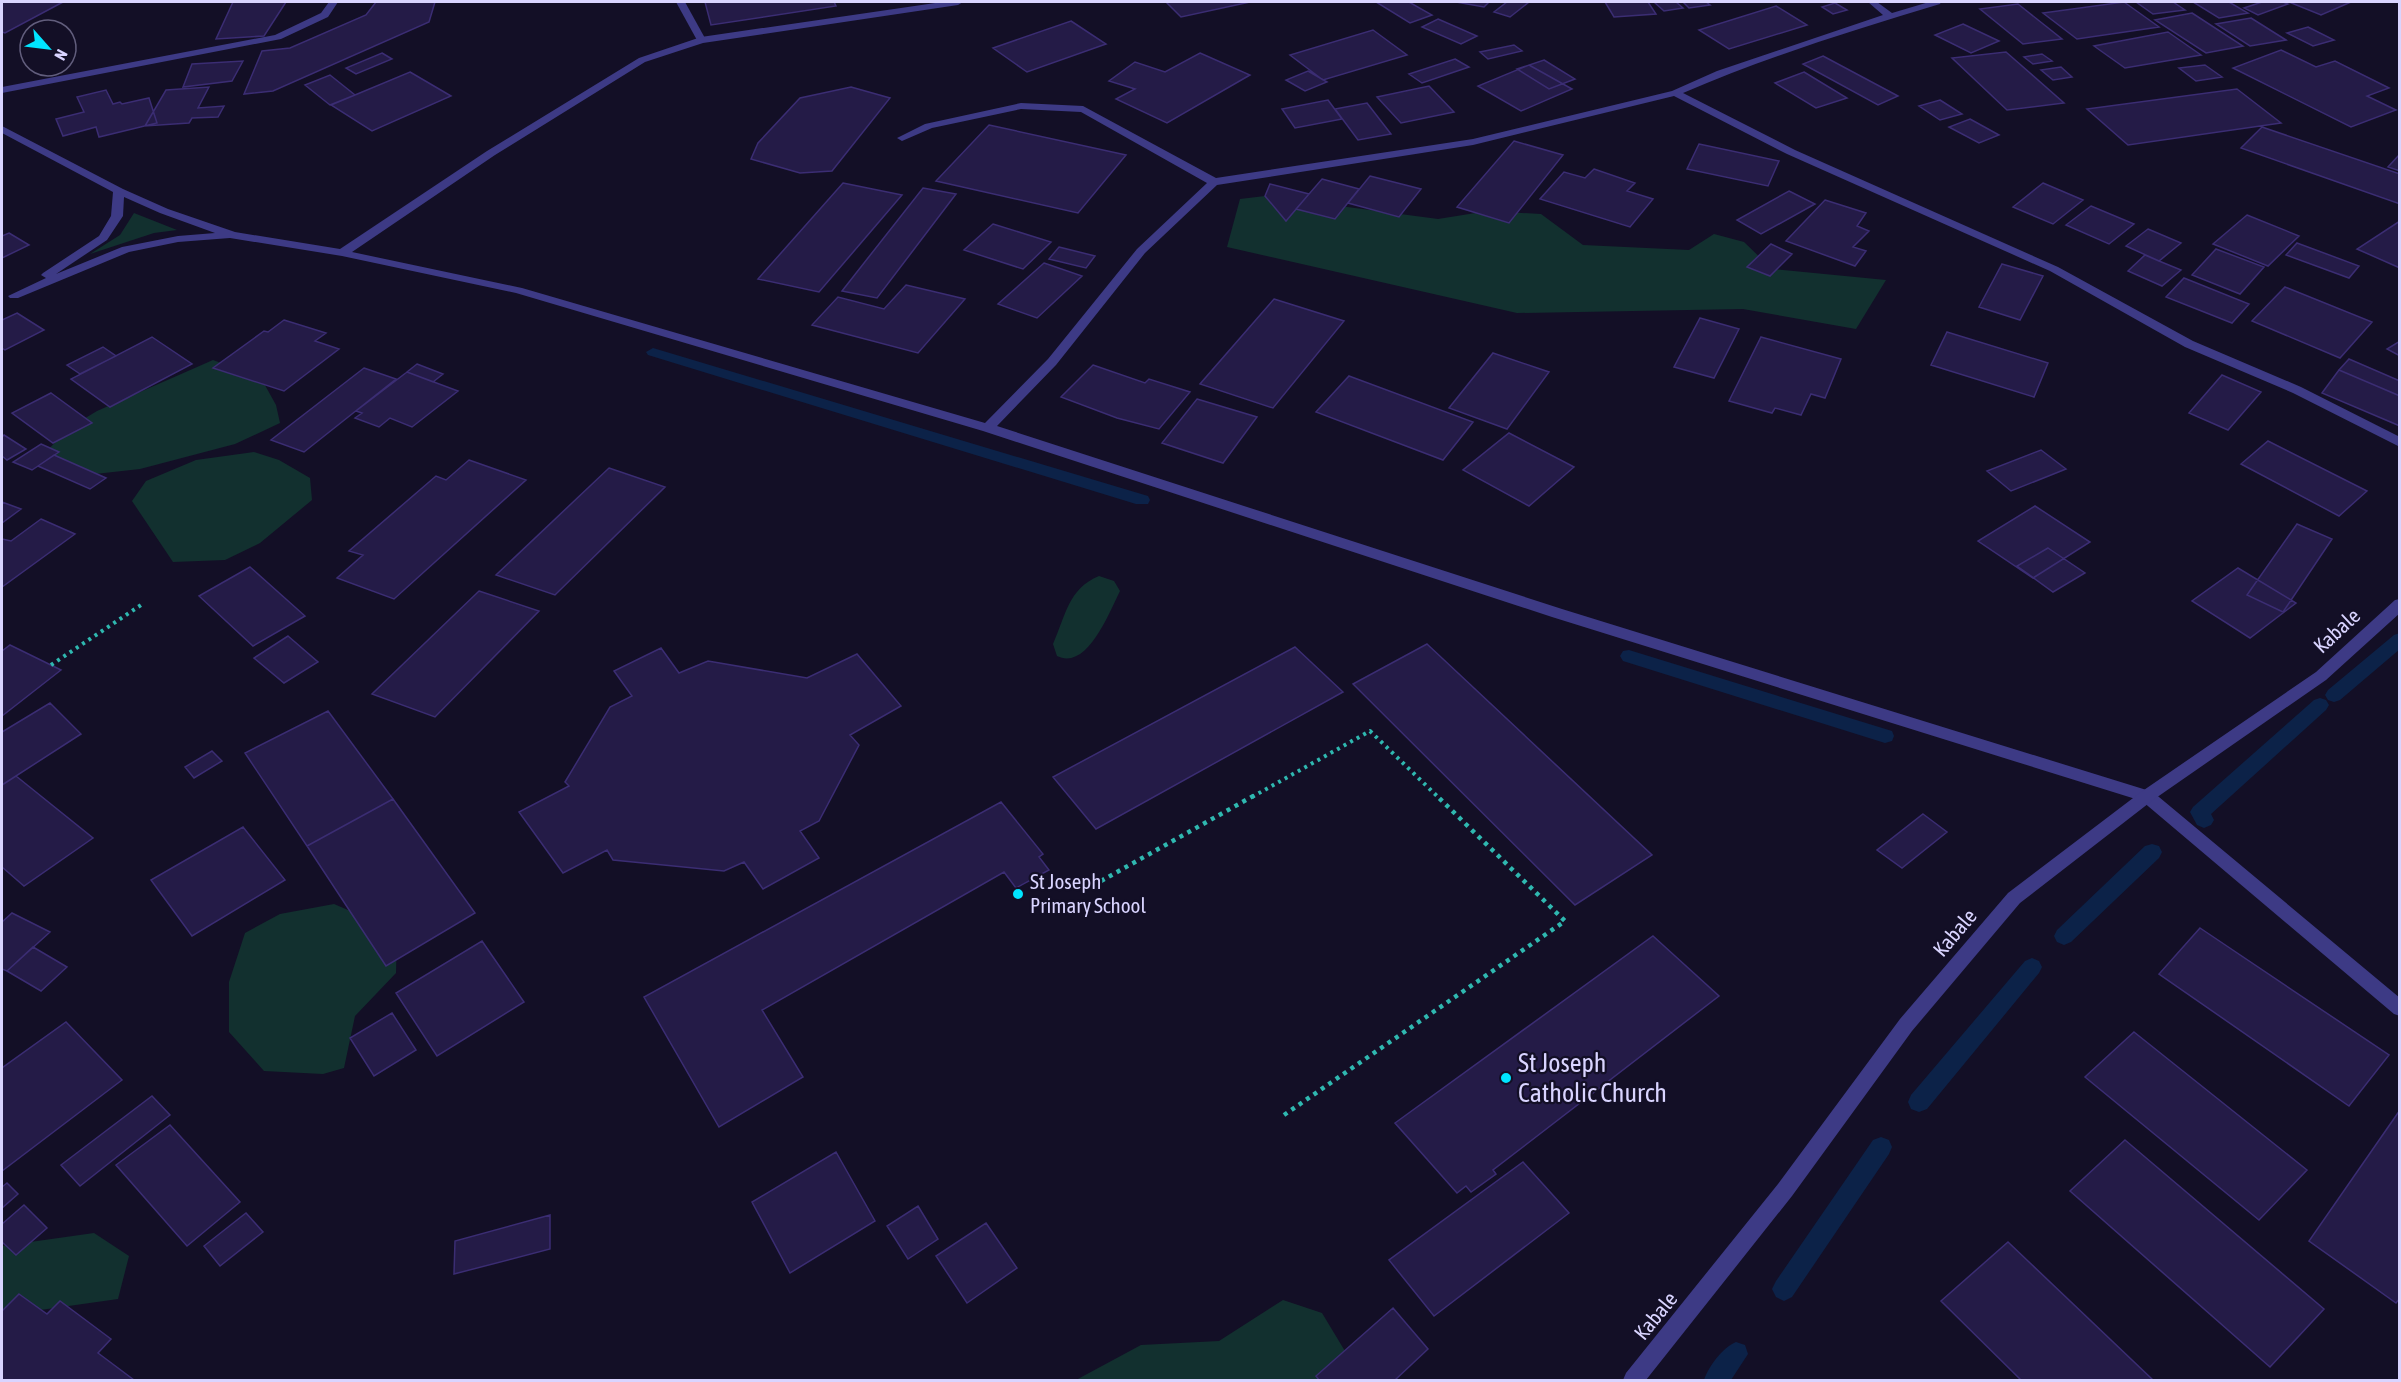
<svg xmlns="http://www.w3.org/2000/svg" width="2401" height="1382" viewBox="0 0 2401 1382" font-family="'Asap Condensed',sans-serif">
<rect width="100%" height="100%" fill="#130f26"/>
<path fill="#12302f" d="M 1265,196 L 1438,219 L 1488,211 L 1541,214 L 1583,245 L 1689,250 L 1714,234 L 1744,242 L 1772,269 L 1886,280 L 1856,329 L 1743,309 L 1517,313 L 1227,247 L 1240,199 Z
M 134,213 L 177,230 L 154,233 L 90,254 L 120,235 Z
M 213,360 L 261,378 L 276,405 L 280,423 L 235,444 L 140,469 L 77,476 L 43,455 L 69,428 L 97,411 Z
M 254,452 L 279,460 L 310,478 L 312,500 L 260,543 L 225,560 L 173,562 L 132,501 L 146,481 L 196,460 Z
M 1099,576 L 1114,581 L 1120,591 C 1109,613 1087,671 1057,656 L 1053,644 C 1066,615 1068,589 1099,576 Z
M 334,904 L 397,931 L 396,973 L 355,1016 L 344,1068 L 323,1074 L 264,1071 L 229,1032 L 229,982 L 245,933 L 280,914 Z
M 94,1233 L 129,1256 L 118,1299 L 19,1313 L 2,1320 L 2,1246 Z
M 1283,1300 L 1322,1313 L 1357,1371 L 1354,1380 L 1076,1380 L 1141,1345 L 1219,1341 Z"/>
<g fill="none" stroke-linecap="round" stroke-linejoin="round">
<path fill="#0c2248" fill-rule="evenodd" d="M 653,348 L 1148,496 L 1150,500 L 1148,504 L 1136,504 L 648,355 L 646,352 Z
M 2400,633 L 2400,649 L 2340,700 L 2334,702 L 2328,700 L 2325,695 L 2328,690 L 2394,635 Z
M 1629,650 L 1892,731 L 1894,736 L 1892,741 L 1885,743 L 1623,661 L 1620,656 L 1623,651 Z
M 2320,698 L 2326,700 L 2329,705 L 2326,710 L 2211,814 L 2214,820 L 2211,825 L 2204,828 L 2197,825 L 2190,812 L 2193,807 L 2314,700 Z
M 2152,844 L 2159,846 L 2162,852 L 2159,858 L 2071,942 L 2064,945 L 2057,942 L 2054,936 L 2057,930 L 2145,846 Z
M 2032,958 L 2039,961 L 2042,967 L 2039,973 L 1927,1109 L 1919,1112 L 1911,1109 L 1908,1102 L 1911,1095 L 2025,961 Z
M 1881,1137 L 1889,1140 L 1892,1147 L 1889,1154 L 1792,1297 L 1784,1301 L 1776,1297 L 1772,1289 L 1776,1281 L 1873,1140 Z
M 1736,1342 L 1745,1345 L 1748,1354 L 1731,1380 L 1704,1380 C 1709,1366 1722,1348 1736,1342 Z"/>
</g>
<path fill="#241b47" stroke="#3b2d73" stroke-width="1.5" d="M 2,2 L 63,2 L 5,33 L 2,32 Z
M 233,2 L 286,2 L 264,36 L 216,39 Z
M 376,2 L 435,2 L 429,22 L 273,91 L 244,94 L 262,51 L 290,48 L 366,15 Z
M 705,2 L 834,2 L 836,6 L 711,25 Z
M 1166,2 L 1250,2 L 1181,17 Z
M 1376,2 L 1409,2 L 1432,15 L 1410,23 Z
M 1456,2 L 1489,2 L 1484,7 Z
M 1507,2 L 1529,2 L 1510,17 L 1494,12 Z
M 1605,2 L 1648,2 L 1656,14 L 1614,17 Z
M 1654,2 L 1676,2 L 1683,8 L 1664,11 Z
M 1683,2 L 1706,2 L 1710,5 L 1689,8 Z
M 2124,2 L 2159,27 L 2077,39 L 2043,13 Z
M 2136,2 L 2173,2 L 2185,10 L 2153,14 Z
M 2193,2 L 2229,2 L 2248,13 L 2219,18 Z
M 2262,2 L 2283,2 L 2288,4 L 2258,15 L 2244,8 Z
M 2289,2 L 2351,2 L 2321,15 Z
M 1835,3 L 1847,10 L 1833,14 L 1822,7 Z
M 2018,4 L 2062,39 L 2023,44 L 1980,9 Z
M 1776,6 L 1807,25 L 1729,49 L 1699,30 Z
M 2192,13 L 2243,46 L 2206,53 L 2155,20 Z
M 2251,18 L 2286,40 L 2250,46 L 2216,24 Z
M 1438,19 L 1477,36 L 1461,44 L 1422,27 Z
M 1071,21 L 1106,44 L 1027,72 L 993,48 Z
M 1963,24 L 1999,41 L 1971,53 L 1935,35 Z
M 2308,27 L 2334,40 L 2313,46 L 2287,33 Z
M 1373,30 L 1407,55 L 1323,80 L 1290,55 Z
M 2168,32 L 2201,55 L 2125,68 L 2094,46 Z
M 1514,45 L 1522,51 L 1488,59 L 1480,52 Z
M 2281,50 L 2316,67 L 2335,61 L 2389,88 L 2367,96 L 2396,110 L 2351,127 L 2233,68 Z
M 2006,52 L 2064,103 L 2007,110 L 1952,58 Z
M 382,53 L 392,59 L 356,74 L 346,68 Z
M 1200,53 L 1250,75 L 1167,123 L 1116,99 L 1135,89 L 1109,81 L 1135,62 L 1165,72 Z
M 2042,54 L 2052,61 L 2033,64 L 2024,57 Z
M 1823,56 L 1898,96 L 1878,105 L 1803,64 Z
M 1455,59 L 1469,67 L 1422,83 L 1409,74 Z
M 1544,60 L 1575,79 L 1549,89 L 1517,69 Z
M 243,61 L 232,81 L 183,87 L 192,64 Z
M 1529,65 L 1572,89 L 1521,111 L 1478,86 Z
M 2205,65 L 2222,77 L 2196,81 L 2179,68 Z
M 2061,67 L 2072,77 L 2053,80 L 2041,70 Z
M 1308,71 L 1327,82 L 1305,91 L 1286,80 Z
M 410,72 L 451,96 L 372,131 L 331,105 Z
M 1804,72 L 1847,98 L 1816,108 L 1775,83 Z
M 330,75 L 355,95 L 330,105 L 305,85 Z
M 1429,86 L 1454,112 L 1401,123 L 1377,97 Z
M 209,87 L 198,108 L 224,106 L 218,117 L 192,118 L 189,123 L 145,126 L 166,90 Z
M 851,87 L 890,98 L 832,171 L 800,173 L 751,159 L 758,143 L 800,98 Z
M 2237,89 L 2281,123 L 2128,145 L 2087,109 Z
M 106,90 L 113,104 L 120,102 L 122,104 L 149,98 L 157,123 L 99,137 L 96,127 L 63,136 L 56,119 L 84,112 L 77,97 Z
M 1328,100 L 1342,119 L 1295,128 L 1282,109 Z
M 1940,100 L 1962,114 L 1940,120 L 1919,106 Z
M 1367,103 L 1391,134 L 1358,140 L 1335,109 Z
M 1970,119 L 1999,135 L 1979,143 L 1949,127 Z
M 989,125 L 1126,155 L 1078,213 L 936,181 Z
M 2262,127 L 2400,174 L 2400,204 L 2241,148 Z
M 1514,141 L 1563,155 L 1509,223 L 1457,207 Z
M 1699,144 L 1779,161 L 1768,186 L 1687,169 Z
M 2400,154 L 2400,171 L 2388,167 Z
M 1594,169 L 1635,183 L 1627,191 L 1653,199 L 1630,227 L 1540,199 L 1564,172 L 1585,178 Z
M 1370,176 L 1421,189 L 1399,217 L 1348,203 Z
M 1322,179 L 1359,189 L 1335,219 L 1296,209 Z
M 843,183 L 902,195 L 819,292 L 758,279 Z
M 2043,183 L 2083,200 L 2053,224 L 2013,207 Z
M 1270,184 L 1309,194 L 1286,221 L 1265,196 Z
M 923,188 L 956,194 L 877,298 L 842,291 Z
M 1789,191 L 1815,204 L 1761,234 L 1737,220 Z
M 1825,200 L 1866,213 L 1857,226 L 1869,231 L 1853,247 L 1866,251 L 1855,266 L 1786,241 Z
M 2091,206 L 2134,224 L 2109,244 L 2066,225 Z
M 2247,215 L 2299,236 L 2268,266 L 2213,244 Z
M 2400,221 L 2400,268 L 2357,249 Z
M 993,224 L 1051,242 L 1023,269 L 964,250 Z
M 2148,229 L 2181,243 L 2159,261 L 2126,246 Z
M 9,233 L 29,245 L 2,258 L 2,236 Z
M 2297,243 L 2359,266 L 2349,278 L 2286,255 Z
M 1771,244 L 1792,254 L 1770,276 L 1747,267 Z
M 1059,247 L 1095,256 L 1086,268 L 1049,259 Z
M 2216,249 L 2264,267 L 2240,294 L 2192,275 Z
M 2145,255 L 2159,261 L 2181,270 L 2162,286 L 2128,271 Z
M 1044,263 L 1082,276 L 1037,318 L 998,304 Z
M 2002,264 L 2043,276 L 2020,320 L 1979,307 Z
M 2184,278 L 2249,304 L 2232,323 L 2166,297 Z
M 906,285 L 965,299 L 918,353 L 812,325 L 838,297 L 884,309 Z
M 2285,287 L 2372,322 L 2340,358 L 2252,321 Z
M 1274,299 L 1344,321 L 1273,408 L 1200,384 Z
M 17,313 L 44,330 L 5,350 L 2,348 L 2,320 Z
M 1700,318 L 1739,329 L 1714,378 L 1674,367 Z
M 284,320 L 326,333 L 315,341 L 339,349 L 284,391 L 213,368 L 264,331 L 268,332 Z
M 1947,332 L 2048,363 L 2034,397 L 1931,365 Z
M 152,337 L 192,364 L 110,407 L 71,379 Z
M 1761,337 L 1841,359 L 1825,398 L 1811,394 L 1801,415 L 1775,408 L 1772,413 L 1729,401 Z
M 2400,341 L 2400,356 L 2387,349 Z
M 103,347 L 116,356 L 80,374 L 67,365 Z
M 1493,353 L 1549,372 L 1507,429 L 1449,408 Z
M 2349,359 L 2400,381 L 2400,396 L 2339,370 Z
M 417,364 L 443,374 L 433,382 L 407,372 Z
M 1093,365 L 1145,383 L 1149,379 L 1190,392 L 1159,429 L 1117,418 L 1061,397 Z
M 364,368 L 396,379 L 304,452 L 271,440 Z
M 2339,370 L 2400,396 L 2400,426 L 2322,393 Z
M 407,372 L 458,391 L 412,427 L 390,418 L 379,427 L 355,418 L 362,413 L 356,411 Z
M 2222,375 L 2261,392 L 2228,430 L 2189,413 Z
M 1349,376 L 1473,422 L 1443,460 L 1316,412 Z
M 51,393 L 92,423 L 53,443 L 12,413 Z
M 1197,399 L 1257,417 L 1223,463 L 1162,443 Z
M 1509,433 L 1574,467 L 1529,506 L 1463,470 Z
M 4,435 L 26,449 L 7,460 L 2,456 L 2,437 Z
M 2268,441 L 2367,491 L 2339,516 L 2241,464 Z
M 41,444 L 59,452 L 32,470 L 13,462 Z
M 2041,450 L 2066,469 L 2011,491 L 1987,471 Z
M 54,455 L 106,478 L 90,489 L 38,466 Z
M 469,460 L 526,480 L 394,599 L 337,578 L 363,555 L 349,551 L 436,476 L 446,480 Z
M 609,468 L 665,487 L 555,595 L 496,575 Z
M 2,502 L 21,509 L 2,523 Z
M 2035,506 L 2090,542 L 2033,578 L 1978,541 Z
M 41,519 L 75,534 L 2,587 L 2,539 L 11,541 Z
M 2297,524 L 2332,539 L 2283,612 L 2247,595 Z
M 2048,548 L 2085,573 L 2053,592 L 2017,566 Z
M 250,567 L 305,616 L 253,646 L 199,596 Z
M 2238,568 L 2296,603 L 2250,638 L 2192,601 Z
M 479,591 L 539,611 L 435,717 L 372,694 Z
M 288,636 L 318,662 L 284,683 L 254,658 Z
M 1427,644 L 1652,855 L 1575,905 L 1353,684 Z
M 10,645 L 61,670 L 2,716 L 2,651 Z
M 1295,647 L 1343,692 L 1096,829 L 1053,777 Z
M 661,648 L 679,673 L 708,661 L 807,678 L 857,654 L 901,706 L 850,735 L 859,745 L 819,821 L 800,831 L 819,858 L 763,889 L 744,862 L 724,871 L 613,860 L 607,850 L 563,873 L 519,812 L 569,786 L 565,782 L 610,707 L 632,696 L 614,671 Z
M 50,703 L 81,734 L 2,785 L 2,732 Z
M 328,711 L 393,799 L 307,846 L 245,753 Z
M 212,751 L 222,761 L 194,778 L 185,767 Z
M 16,776 L 93,838 L 24,886 L 2,867 L 2,785 Z
M 393,799 L 475,913 L 386,966 L 307,846 Z
M 1001,802 L 1043,854 L 1039,857 L 1049,870 L 1016,888 L 1004,872 L 762,1010 L 803,1077 L 719,1127 L 644,997 Z
M 1923,814 L 1947,832 L 1902,868 L 1877,850 Z
M 243,827 L 285,880 L 192,936 L 151,880 Z
M 12,913 L 50,932 L 7,971 L 2,969 L 2,922 Z
M 2200,928 L 2389,1055 L 2349,1106 L 2159,974 Z
M 1653,936 L 1719,996 L 1493,1170 L 1496,1174 L 1471,1192 L 1466,1186 L 1457,1193 L 1395,1123 Z
M 482,941 L 524,1002 L 437,1056 L 396,993 Z
M 33,947 L 67,967 L 41,991 L 7,971 Z
M 392,1013 L 416,1050 L 374,1076 L 350,1038 Z
M 66,1022 L 122,1080 L 2,1171 L 2,1068 Z
M 2134,1032 L 2307,1170 L 2259,1220 L 2085,1077 Z
M 152,1096 L 170,1115 L 80,1186 L 61,1165 Z
M 2400,1110 L 2400,1298 L 2396,1303 L 2309,1241 Z
M 170,1125 L 240,1202 L 187,1246 L 116,1165 Z
M 2125,1140 L 2324,1309 L 2270,1367 L 2070,1191 Z
M 836,1152 L 875,1221 L 790,1273 L 752,1202 Z
M 1523,1162 L 1569,1213 L 1434,1316 L 1389,1260 Z
M 7,1183 L 18,1194 L 2,1208 L 2,1187 Z
M 24,1205 L 47,1228 L 16,1255 L 2,1242 L 2,1224 Z
M 918,1206 L 938,1239 L 908,1259 L 887,1226 Z
M 246,1213 L 263,1232 L 220,1266 L 204,1246 Z
M 550,1215 L 550,1249 L 454,1274 L 455,1241 Z
M 986,1223 L 1017,1268 L 967,1303 L 936,1256 Z
M 2008,1242 L 2153,1380 L 2021,1380 L 1941,1301 Z
M 19,1294 L 47,1314 L 60,1301 L 111,1339 L 98,1353 L 134,1380 L 2,1380 L 2,1311 Z
M 1393,1308 L 1428,1349 L 1395,1380 L 1319,1380 L 1316,1376 Z"/>
<g fill="none" stroke-linecap="round" stroke-linejoin="round">
<path stroke="#2fb8b0" stroke-width="4" stroke-dasharray="3 4.5" stroke-linecap="butt" d="M 51,665 L 141,605
M 1252,797 L 1370,731 L 1438,797"/>
<path stroke="#2fb8b0" stroke-width="4.5" stroke-dasharray="4 5" stroke-linecap="butt" d="M 1101,881 L 1255,795
M 1284,1115 L 1565,921 L 1436,795"/>
<path fill="#3d3a85" fill-rule="evenodd" d="M 676,2 L 685,2 L 706,40 L 704,42 L 698,42 Z"/>
<path fill="#3d3a85" fill-rule="evenodd" d="M 329,2 L 338,2 L 328,17 L 281,39 L 2,93 L 2,87 L 275,35 L 321,13 Z
M 942,2 L 963,2 L 958,5 L 703,43 L 645,62 L 495,155 L 352,252 L 522,288 L 985,423 L 1048,359 L 1137,249 L 1207,183 L 1081,112 L 1021,109 L 932,128 L 902,141 L 897,138 L 925,124 L 1021,103 L 1083,106 L 1216,178 L 1473,139 L 1672,91 L 1717,71 L 1883,15 L 1868,2 L 1877,2 L 1892,13 L 1929,2 L 1941,2 L 1940,4 C 1854,30 1766,57 1683,93 L 1795,150 L 2058,267 L 2193,341 L 2301,387 L 2400,437 L 2400,447 L 2293,393 L 2185,347 L 2050,271 L 1787,154 L 1674,96 L 1473,145 L 1217,185 L 1145,253 L 1056,365 L 997,426 L 1562,609 L 2153,792 L 2400,998 L 2400,1016 L 2394,1014 L 2142,801 L 1552,617 L 983,431 L 516,293 L 342,256 L 230,238 L 178,242 L 129,252 L 18,298 L 10,298 L 8,296 L 46,278 L 41,275 L 43,273 L 99,236 L 111,216 L 113,192 L 2,133 L 2,126 L 123,189 L 168,209 L 235,232 L 340,249 L 487,151 L 639,58 L 701,37 ZM 124,197 L 160,213 L 215,233 L 178,236 L 122,247 L 56,274 L 107,240 L 123,216 Z"/>
<path fill="#3d3a85" fill-rule="evenodd" d="M 2400,599 L 2400,613 L 2326,680 L 2153,800 L 2020,903 L 1912,1031 L 1792,1196 L 1646,1380 L 1623,1380 L 1626,1373 L 1778,1184 L 1900,1019 L 2008,893 L 2141,792 L 2316,672 L 2395,600 Z"/>
</g>
<g fill="#00e5ff" stroke="#130f26" stroke-width="2">
<circle cx="1018" cy="894" r="6"/>
<circle cx="1506" cy="1078" r="6"/>
</g>
<g text-anchor="middle" stroke-width="4.5" stroke-linejoin="round" paint-order="stroke">
<g font-size="21" fill="#d9d4ff" stroke="#130f26">
<text transform="translate(2337 631) rotate(-43)" y="7">Kabale</text>
<text transform="translate(1955 933) rotate(-50)" y="7">Kabale</text>
<text transform="translate(1656 1316) rotate(-51)" y="7">Kabale</text>
</g>
<g font-size="21" fill="#d9d4ff" stroke="#130f26" text-anchor="start">
<text x="1030" y="889">St Joseph<tspan x="1030" dy="24">Primary School</tspan></text>
</g>
<g font-size="26" fill="#d9d4ff" stroke="#130f26" text-anchor="start">
<text x="1518" y="1072">St Joseph<tspan x="1518" dy="30">Catholic Church</tspan></text>
</g>
</g>
<rect width="2401" height="1382" fill="none" stroke="#d9d4ff" stroke-width="6"/>
<g transform="translate(48 48) rotate(118)"><circle r="28" fill="#130f26" stroke="#625e7d" stroke-width="1.5"/>
<path d="M0-4.5L10 22L0 15L-10 22Z" fill="#00e5ff"/>
<text y="-9" font-size="16" font-weight="bold" text-anchor="middle" fill="#d9d4ff">N</text>
</g>
</svg>
